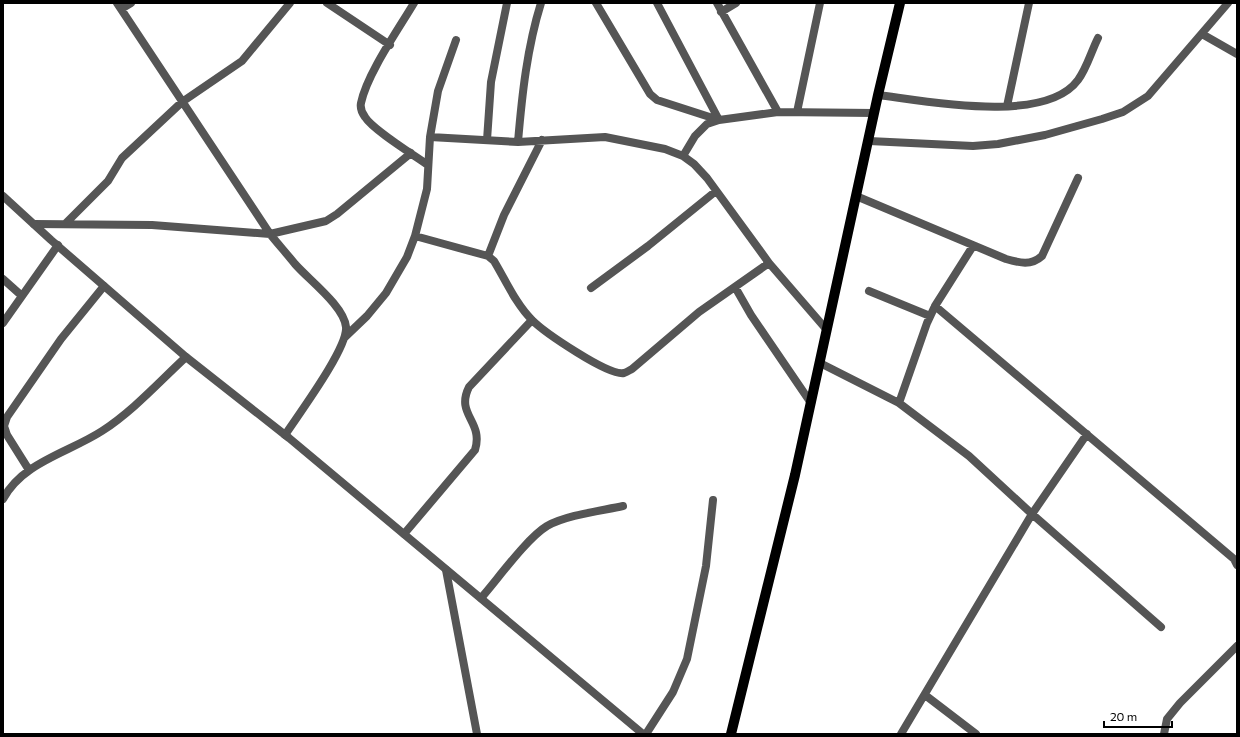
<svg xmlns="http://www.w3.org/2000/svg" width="1240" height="737" viewBox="0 0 1240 737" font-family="Commissioner,sans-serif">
<rect width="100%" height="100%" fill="#fff"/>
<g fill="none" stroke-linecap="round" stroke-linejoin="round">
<path stroke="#555" stroke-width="8" d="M 117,3 L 270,234 C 278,244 287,254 295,264 C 309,280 344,306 346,327 C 348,348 298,415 285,435
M 327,3 L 390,45
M 414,3 C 398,30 367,74 361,103 C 360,108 362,113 365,117 C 373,130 414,155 428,165
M 596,3 L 650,94 L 657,100 L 719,120
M 657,3 L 719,120
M 717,3 L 778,112
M 121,9 L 131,3
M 721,12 L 736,3
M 1202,34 L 1237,54
M 878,95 C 926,101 1045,125 1078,80 C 1087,68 1091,52 1098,38
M 1007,106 L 1029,3
M 797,112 L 820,3
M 430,137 L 518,142 L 605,137 L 665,149 L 683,156 L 694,164 L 707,178 L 769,263 L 826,329
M 487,140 L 491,82 L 507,3
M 869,141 L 973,146 L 998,144 L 1045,135 L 1102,119 L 1123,112 L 1148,96 L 1228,3
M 518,142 C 522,95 527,48 541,3
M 683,156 L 695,136 L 707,124 L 719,120 L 778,112 L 874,113
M 856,196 L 1006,259 C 1020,263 1031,266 1042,256 L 1078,178
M 34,224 L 152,225 L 270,234 L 326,221 L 337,214 L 411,153
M 65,224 L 108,181 L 122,158 L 182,102 L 242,61 L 290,3
M 415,236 L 488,256 L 494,261 C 506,281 516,304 532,320 C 544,332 608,376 624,373 C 627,372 630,370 632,369 L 699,312 L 769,263
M 488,256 L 504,215 L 542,140
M 3,279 L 22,296
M 735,287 L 751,315 L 811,403
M 591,288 L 648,246 L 716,191
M 869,291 L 930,316
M 935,306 L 1234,559 L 1237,565
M 3,323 L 58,245
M 345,337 L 367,316 L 386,293 L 407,257 L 415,236 L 427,189 L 430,137 L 438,91 L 456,40
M 820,363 L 899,403 L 969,456 L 1032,514 L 1161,627
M 899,403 L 927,323 L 935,306 L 973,246
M 29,470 L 7,435 L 4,426 L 7,417 L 61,339 L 104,286
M 3,499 C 23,462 68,453 102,431 C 133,411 159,382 186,357
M 404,534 L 475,450 C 484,421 455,415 469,387 L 532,320
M 446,570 L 477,734
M 481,598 C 497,580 527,538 547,526 C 567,515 600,511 623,506
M 925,695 L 976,734
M 646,734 L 673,692 L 687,659 L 706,566 L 713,500
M 901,734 L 1032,514 L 1087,434
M 1164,734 L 1167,719 L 1180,703 L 1237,646"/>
<path stroke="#555" stroke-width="8" d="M 3,196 L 51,240 L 186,357 L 289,438 L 643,734"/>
<path stroke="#000" stroke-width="10" d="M 731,734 L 795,475 L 878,95 L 900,3"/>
</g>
<rect width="1240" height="737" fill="none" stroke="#000000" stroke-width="8"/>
<path d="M1104 721v6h68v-6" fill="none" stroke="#000000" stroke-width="2"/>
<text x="1110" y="721" font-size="12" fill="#000000" stroke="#ffffff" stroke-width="3" paint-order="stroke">20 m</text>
</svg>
